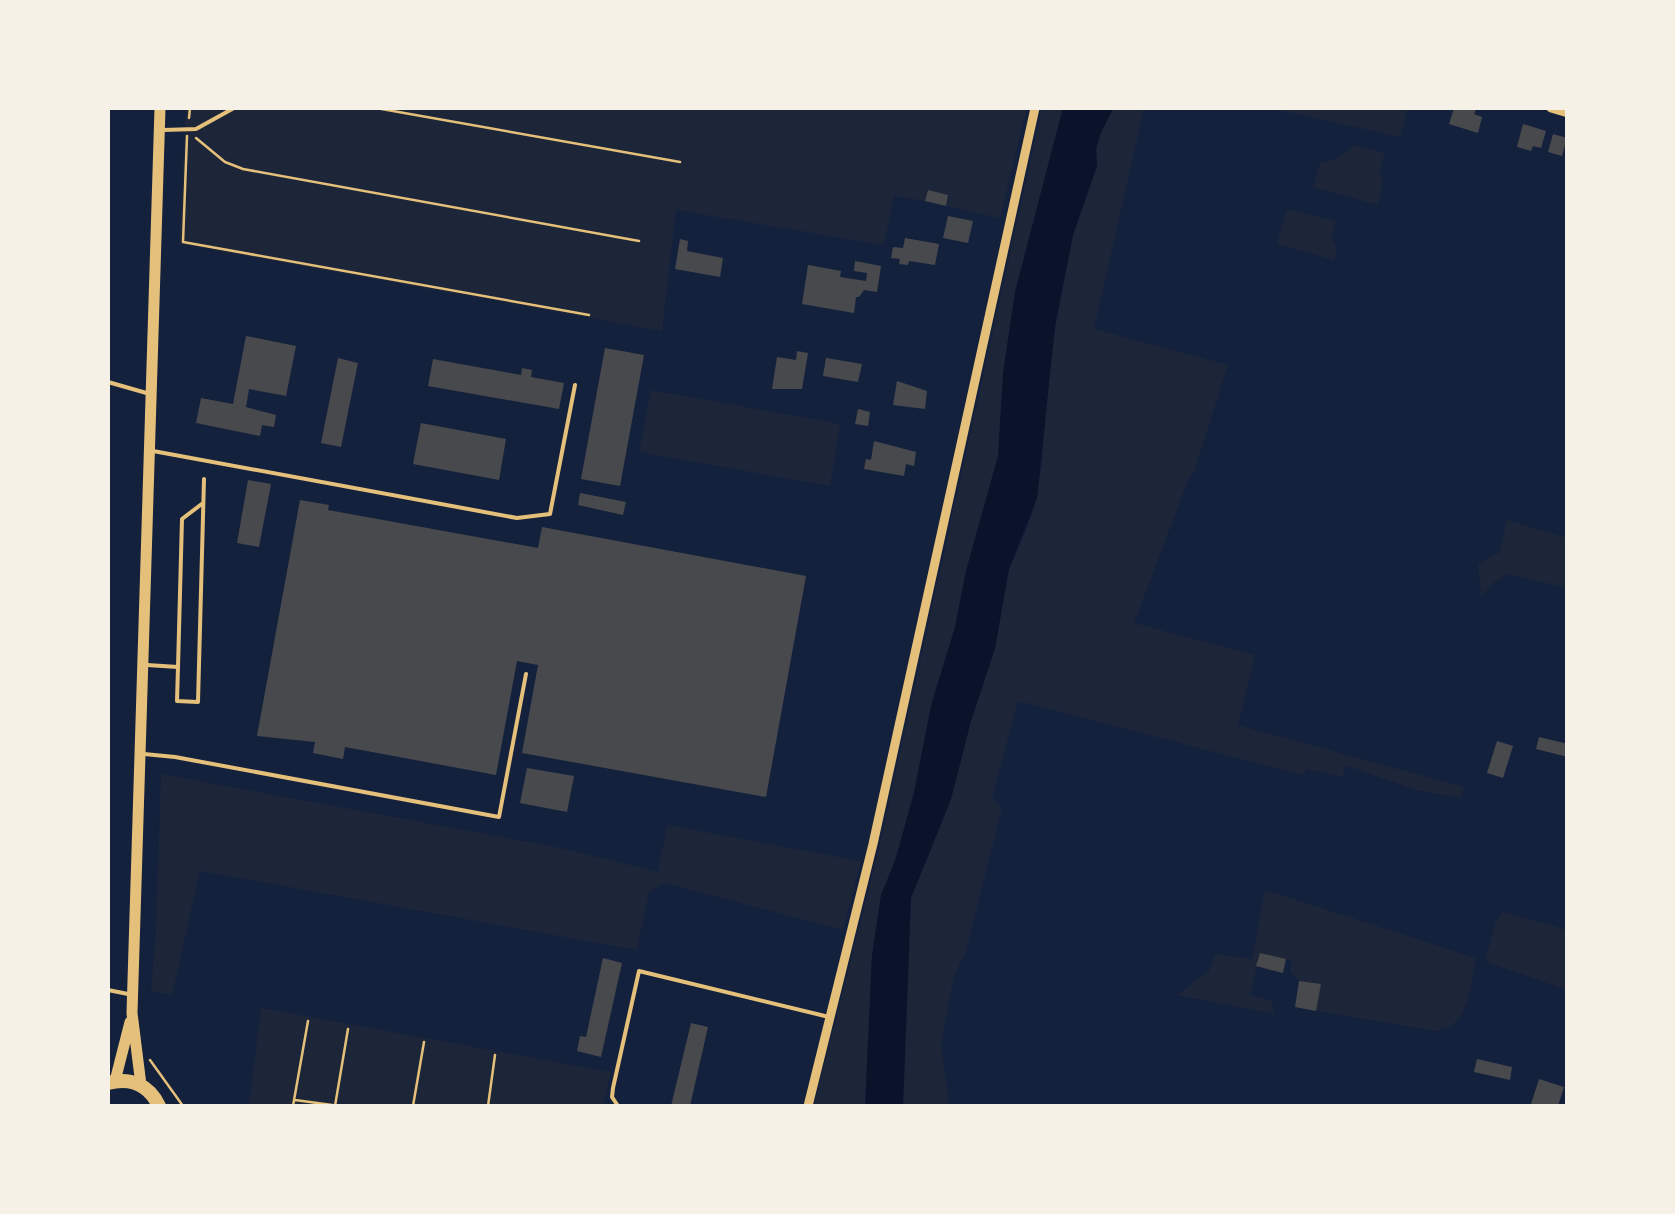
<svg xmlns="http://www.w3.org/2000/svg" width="1675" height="1214" viewBox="0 0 1675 1214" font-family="Cabin,sans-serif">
<rect width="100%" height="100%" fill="#14213d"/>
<path fill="#1d2539" d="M 186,108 L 1027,108 L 1000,218 L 946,206 L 948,195 L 929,190 L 925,201 L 894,196 L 884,245 L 676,210 L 662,331 L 179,244 Z
M 1042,108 L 1063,108 L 1015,292 L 1003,374 L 998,456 L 966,571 L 955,627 L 931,706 L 914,793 L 895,861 L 881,895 L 872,956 L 865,1106 L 814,1106 L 877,857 Z
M 1113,108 L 1144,108 L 1094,329 L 1228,365 L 1194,472 L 1189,478 L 1134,623 L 1255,655 L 1238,725 L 1464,787 L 1461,798 L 1415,790 L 1346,765 L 1342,777 L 1307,769 L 1303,775 L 1018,701 L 992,798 L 1002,808 L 966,951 L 954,976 L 941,1043 L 949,1106 L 903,1106 L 911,898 L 951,799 L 971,721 L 995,648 L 1009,569 L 1029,523 L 1042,467 L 1049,362 L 1073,235 L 1097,166 L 1096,149 L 1100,135 Z
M 1270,108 L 1408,108 L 1400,137 Z
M 1355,145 L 1385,153 L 1379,172 L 1383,181 L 1378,205 L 1313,187 L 1320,163 L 1337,159 Z
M 1287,209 L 1336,221 L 1331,238 L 1337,249 L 1334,260 L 1277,244 Z
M 651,390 L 840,424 L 830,486 L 639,452 Z
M 1507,520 L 1567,538 L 1567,588 L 1508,574 L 1492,584 L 1481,597 L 1478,564 L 1500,552 Z
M 161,774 L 561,848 L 658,872 L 667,825 L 861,861 L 843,930 L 665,883 L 649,892 L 637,950 L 200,871 L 172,995 L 151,991 L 156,931 Z
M 1265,890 L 1476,958 C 1470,985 1470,1027 1436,1031 L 1316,1011 L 1320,984 L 1299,981 L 1290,972 L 1292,961 L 1260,953 L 1250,995 L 1272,1001 L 1275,1014 L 1177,995 L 1209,971 L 1215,954 L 1252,959 Z
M 1503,912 L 1567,930 L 1567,990 L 1485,961 L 1496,921 Z
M 261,1008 L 611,1072 L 603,1106 L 249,1106 Z"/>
<path fill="#0b132b" d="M 1063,108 L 1113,108 L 1100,135 L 1096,149 L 1097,166 L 1073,235 L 1055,326 L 1037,499 L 1009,569 L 995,648 L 971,721 L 951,799 L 911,898 L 903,1106 L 865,1106 L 872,956 L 881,895 L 895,861 L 914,793 L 931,706 L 955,627 L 966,571 L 998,456 L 1003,374 L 1015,292 Z"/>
<path fill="#48494c" d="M 1454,108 L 1476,109 L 1474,114 L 1482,117 L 1478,133 L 1449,124 Z
M 1523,124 L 1546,131 L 1541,148 L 1533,146 L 1531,151 L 1517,147 Z
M 1553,134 L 1567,138 L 1562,156 L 1548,152 Z
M 928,190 L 948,195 L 946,206 L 925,201 Z
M 948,216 L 973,221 L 968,243 L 943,238 Z
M 905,238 L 939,244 L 935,265 L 909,261 L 908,265 L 899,264 L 900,259 L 891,258 L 893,247 L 903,248 Z
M 680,239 L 688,241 L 687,251 L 723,258 L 720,277 L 675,269 Z
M 855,261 L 881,266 L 877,292 L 864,290 L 859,297 L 856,297 L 854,313 L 802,304 L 808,265 L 841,271 L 840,277 L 866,281 L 867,273 L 854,271 Z
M 246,336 L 296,346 L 286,396 L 249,389 L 246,407 L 276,415 L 274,427 L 262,425 L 260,436 L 196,423 L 201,398 L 233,404 Z
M 605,348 L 644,355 L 620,486 L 581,479 Z
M 797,351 L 808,353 L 802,389 L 772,389 L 777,357 L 796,360 Z
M 338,358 L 358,363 L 341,447 L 321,443 Z
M 826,358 L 862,364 L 858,382 L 823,376 Z
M 433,359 L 521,375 L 522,368 L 532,370 L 531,377 L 564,383 L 559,409 L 428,386 Z
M 897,381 L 927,391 L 925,409 L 893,405 Z
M 858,409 L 870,412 L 868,426 L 855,424 Z
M 421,423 L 506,439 L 499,480 L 413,464 Z
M 874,441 L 916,452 L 914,466 L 906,464 L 904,476 L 864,469 L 866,459 L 871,460 Z
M 248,480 L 271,484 L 259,547 L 237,543 Z
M 580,493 L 626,502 L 623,515 L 578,505 Z
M 300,500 L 329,505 L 328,510 L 538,548 L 542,527 L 806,576 L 766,797 L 522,753 L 538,665 L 517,661 L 496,775 L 345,747 L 343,759 L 313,753 L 315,742 L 257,736 Z
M 1539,737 L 1568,744 L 1568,757 L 1536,749 Z
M 1497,741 L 1513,746 L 1503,778 L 1487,773 Z
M 527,768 L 574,776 L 567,812 L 520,803 Z
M 1260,953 L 1286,959 L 1283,973 L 1256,966 Z
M 603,958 L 622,963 L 601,1057 L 577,1051 L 580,1036 L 586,1037 Z
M 1299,981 L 1321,984 L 1316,1011 L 1295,1007 Z
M 691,1023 L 708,1027 L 690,1106 L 671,1106 Z
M 1477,1059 L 1512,1067 L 1510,1080 L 1474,1072 Z
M 1539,1079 L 1564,1087 L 1558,1106 L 1531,1104 Z"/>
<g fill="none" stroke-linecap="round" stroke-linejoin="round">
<path stroke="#e5c07b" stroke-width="2.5" d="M 376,108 L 680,162
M 189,118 L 190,108
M 187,136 L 183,242 L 589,315
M 196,138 L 225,162 L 243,169 L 639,241
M 150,1060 L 183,1106
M 295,1100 L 332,1105
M 293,1106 L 308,1021
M 335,1106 L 348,1029
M 413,1106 L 424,1042
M 488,1106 L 495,1055"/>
<path stroke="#e5c07b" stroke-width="4" d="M 163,130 L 196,129 L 234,108
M 108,382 L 150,394
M 153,451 L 517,518 L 550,514 L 575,385
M 147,665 L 178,667 L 177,701 L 198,702 L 204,479
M 178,667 L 182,519 L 203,503
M 144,754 L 175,757 L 499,817 L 526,674
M 108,990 L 128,994
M 618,1106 L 612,1097 L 613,1088 L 639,971 L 829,1017"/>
<path stroke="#e5c07b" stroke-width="9" d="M 1551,108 L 1568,113
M 808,1106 L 873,844 L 1035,108"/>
<path stroke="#e5c07b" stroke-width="11" d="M 115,1081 L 130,1022
M 141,1085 L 132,1013 L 160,108"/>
<path stroke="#e5c07b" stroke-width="14" d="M 108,1083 C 131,1077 149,1085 159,1106"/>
</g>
<rect width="1675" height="1214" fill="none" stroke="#f6f1e7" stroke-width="220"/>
</svg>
